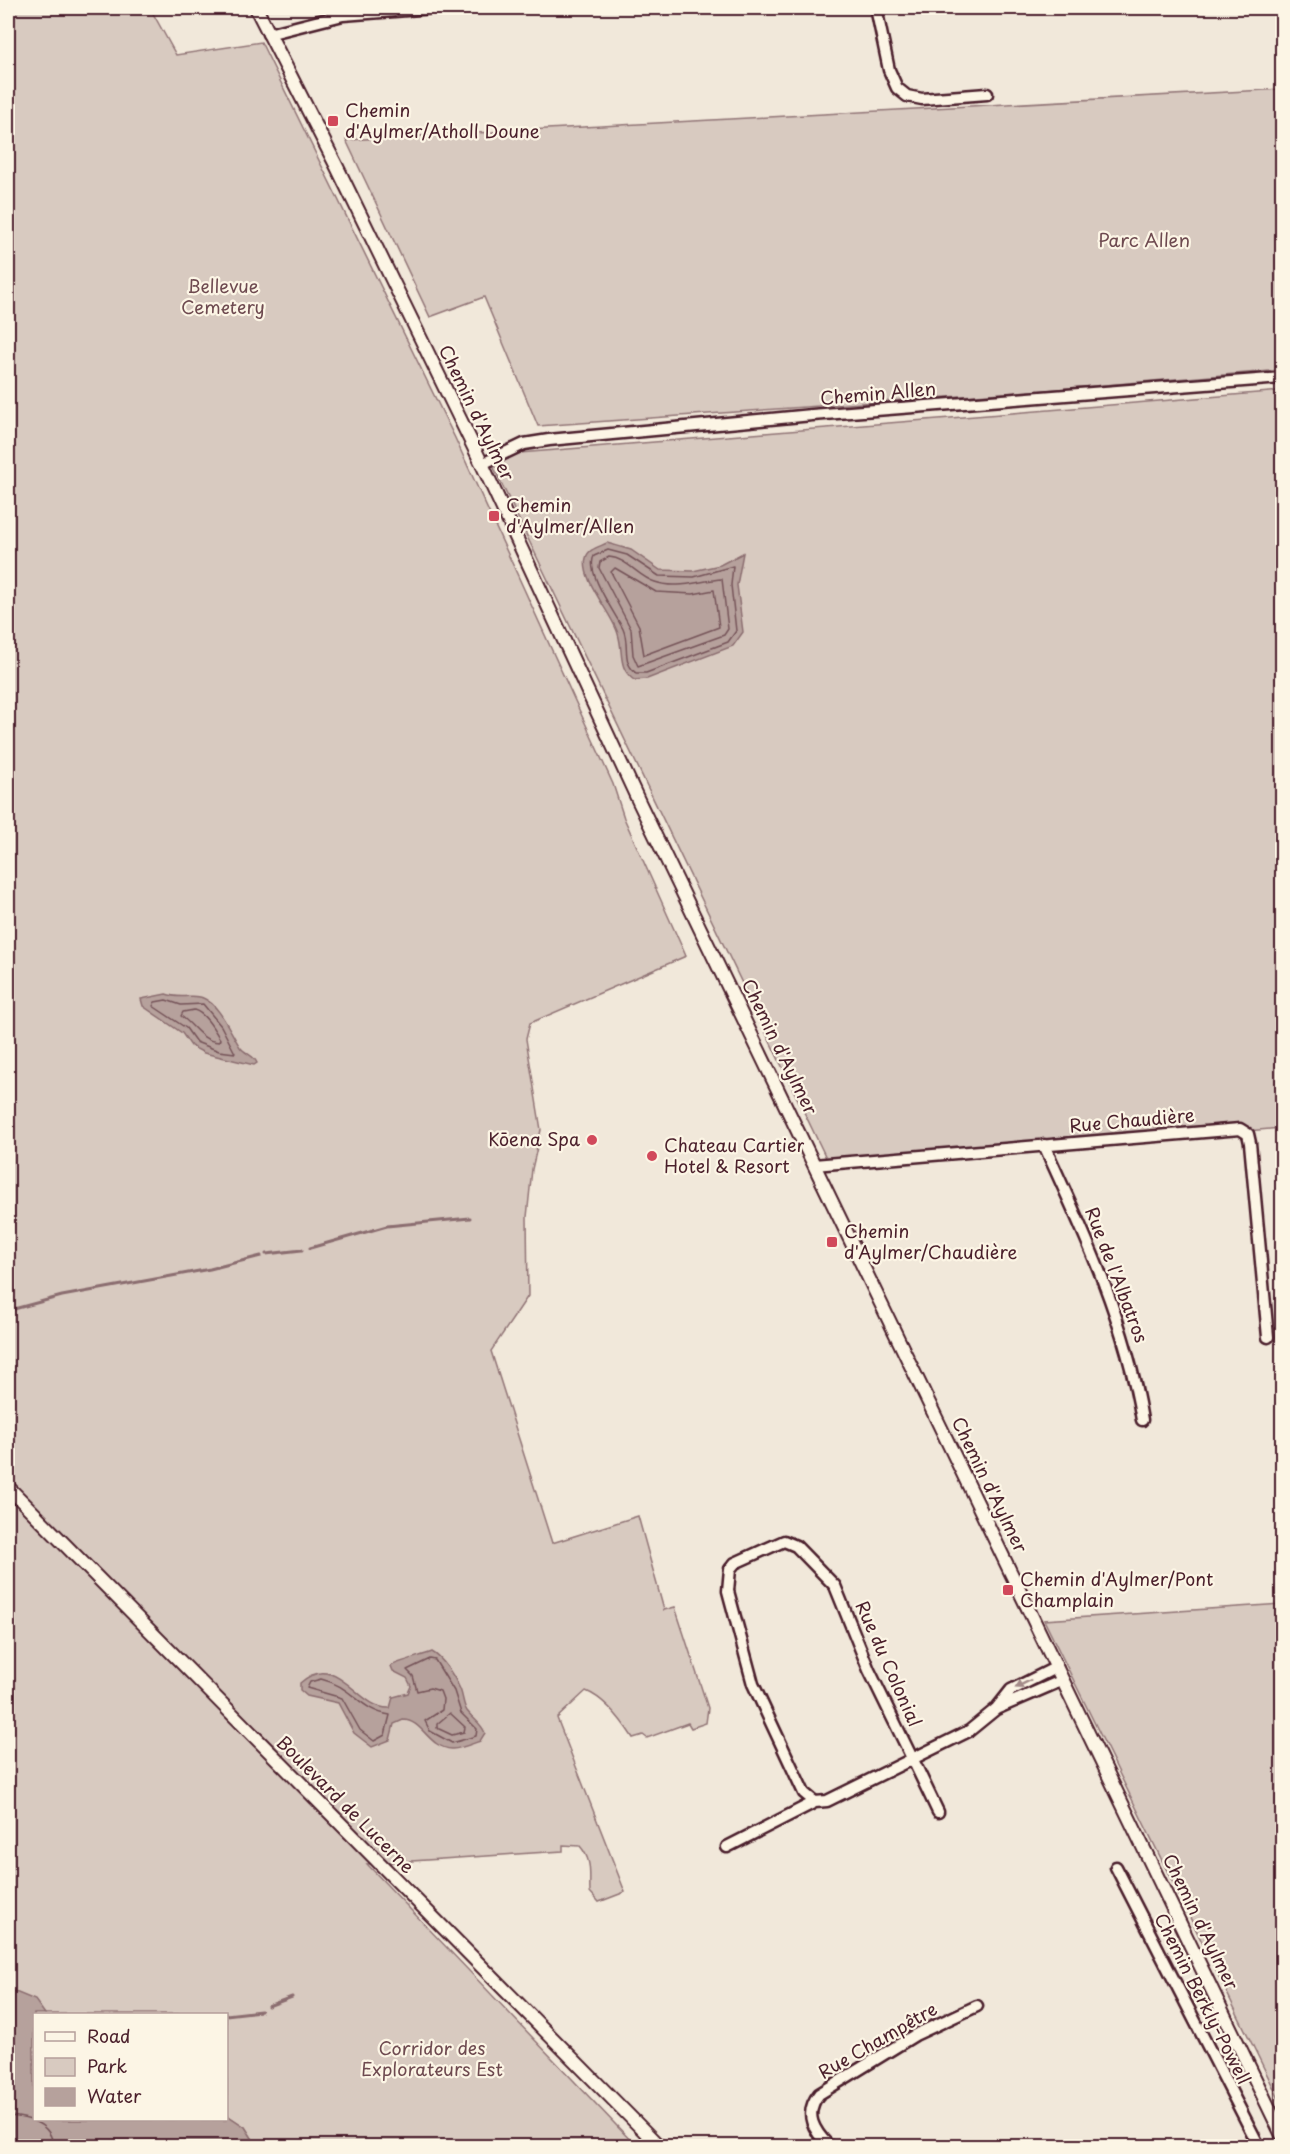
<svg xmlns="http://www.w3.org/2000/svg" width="1290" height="2154" viewBox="0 0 1290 2154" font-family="'Playpen Sans',sans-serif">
<rect width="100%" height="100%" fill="#f1e8da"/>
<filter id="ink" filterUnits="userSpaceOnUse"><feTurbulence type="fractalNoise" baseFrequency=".0167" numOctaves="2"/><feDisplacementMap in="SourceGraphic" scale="12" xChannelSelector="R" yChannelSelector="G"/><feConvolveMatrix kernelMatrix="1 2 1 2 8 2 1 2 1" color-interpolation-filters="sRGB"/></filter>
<g filter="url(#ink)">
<path fill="#d8cac0" stroke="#917476" stroke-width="1.5" d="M 8,8 L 150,8 L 176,55 L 261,42 L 455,438 L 613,784 L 624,818 L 686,956 L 530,1023 L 526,1039 L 541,1130 L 532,1169 L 527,1217 L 528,1296 L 491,1351 L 552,1543 L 638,1516 L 664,1610 L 675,1607 L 708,1708 L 706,1723 L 691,1728 L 688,1723 L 647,1738 L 643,1735 L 633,1738 C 622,1721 606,1699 586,1691 L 557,1718 L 625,1892 L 599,1902 L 590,1892 C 589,1874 593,1861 580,1846 L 563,1845 L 563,1851 L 367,1864 L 636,2146 L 257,2146 L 245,2127 L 227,2115 L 226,2014 L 45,2014 L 13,1991 L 8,1993 Z
M 1282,89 L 1282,370 L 1046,390 L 538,426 L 484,297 L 430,317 L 346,140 Z
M 1282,391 L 1282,1128 L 830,1166 L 494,468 L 507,454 Z
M 1282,1604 L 1282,2105 L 1044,1620 Z"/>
<path fill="#b6a19c" stroke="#8b6d6f" stroke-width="1.5" d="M 607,543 L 631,550 L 660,570 L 693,571 L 720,565 L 743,553 L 737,585 L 743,632 L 733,646 L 647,679 L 634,680 C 617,667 624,653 618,634 C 613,614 580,580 586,558 C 588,549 599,547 607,543 Z
M 166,994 C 181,1000 193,993 203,998 C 220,1005 230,1032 240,1047 C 245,1054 254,1055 257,1063 L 254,1065 L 204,1053 L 191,1046 L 182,1033 L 143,1006 L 141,999 Z
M 432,1652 C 443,1658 455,1677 460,1689 C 463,1696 463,1705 467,1711 C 474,1720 481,1723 485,1733 L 480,1741 C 472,1744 460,1749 452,1749 C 428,1748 423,1720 403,1720 L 394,1724 L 390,1740 L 372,1747 L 354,1733 L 338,1703 L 307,1696 L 300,1690 L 300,1683 C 338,1649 357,1710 390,1708 L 393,1697 L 408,1693 L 411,1686 L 407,1678 L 393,1671 L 391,1666 C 395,1663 424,1655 432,1652 Z
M 13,1991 L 35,2000 L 45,2014 L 34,2014 L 34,2120 L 226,2120 L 227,2115 L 245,2127 L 257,2146 L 38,2146 L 8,2139 L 8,1993 Z"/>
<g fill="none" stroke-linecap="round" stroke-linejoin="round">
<path stroke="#755358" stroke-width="1.5" d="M 608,550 L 627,555 L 659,576 L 694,577 L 733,566 L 731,585 L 736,631 L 728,642 L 646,673 L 636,673 C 621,662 630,644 623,629 C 615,613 585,572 594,556 Z
M 609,557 C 627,558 638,577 655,582 C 677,590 701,580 722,579 L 728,629 L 724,635 L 638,666 L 633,655 L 631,629 L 599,568 L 600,562 Z
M 615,568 L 656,592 L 693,594 L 714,590 L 719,627 L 644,655 L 639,626 L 611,572 Z
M 166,1000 L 181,1005 L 203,1004 L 221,1026 L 235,1053 L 219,1051 L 196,1042 L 186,1028 L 153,1006 L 155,1002 Z
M 194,1010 C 205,1013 214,1029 220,1039 L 219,1042 C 201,1041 195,1026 181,1016 L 183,1012 Z
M 430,1659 L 435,1660 L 454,1691 L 461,1713 L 477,1729 L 476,1736 L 452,1743 L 430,1731 L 425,1721 L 442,1710 L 443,1699 L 440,1691 L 430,1688 L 417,1691 L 413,1676 L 407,1670 Z
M 321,1679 C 352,1686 360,1711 390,1715 L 385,1735 L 374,1741 L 360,1730 L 342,1698 L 307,1688 L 310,1682 Z
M 450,1713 L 465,1727 L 464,1732 L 452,1735 L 437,1728 L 437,1724 Z
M 8,2116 C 27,2117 52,2123 53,2146"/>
<path stroke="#8b6d6f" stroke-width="3" d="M 310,1248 L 387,1226 L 470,1218
M 266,1254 L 302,1250
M 14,1309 L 62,1296 L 210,1269 L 261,1256
M 268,2006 L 292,1997
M 213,2014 L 226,2014
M 226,2015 L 261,2011"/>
<g stroke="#4a1f2b" stroke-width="15">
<path id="minor" d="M 876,8 L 889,70 L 897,88 L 907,96 L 922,99 L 987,94
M 268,34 L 343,15 L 433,8
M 482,464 L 524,444 L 549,440 L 812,415 L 1282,378
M 1044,1145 C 1085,1234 1126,1322 1142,1420
M 814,1165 L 1240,1129 L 1248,1134 L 1250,1143 L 1268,1337
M 996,1709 L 1063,1680
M 938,1812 L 916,1766 L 913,1760 L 869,1670 L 835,1586 L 796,1546 L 784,1541 L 735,1563 L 730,1569 L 728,1591 L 753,1684 L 804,1793 L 815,1802 L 827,1801 L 969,1731 L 996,1709 L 1011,1690 L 1057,1667
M 727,1847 L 815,1802
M 1116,1867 L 1259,2146
M 829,2146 C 814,2131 803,2114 819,2094 L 915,2035 L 977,2006"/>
</g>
<g stroke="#4a1f2b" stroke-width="16">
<path id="major" d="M 256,8 L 337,167 L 482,464 L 639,802 L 1282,2135
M 8,1487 L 659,2146"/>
</g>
<use href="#minor" stroke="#fcf5e5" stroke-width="10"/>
<use href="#major" stroke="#fcf5e5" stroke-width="12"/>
</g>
<defs><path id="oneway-solid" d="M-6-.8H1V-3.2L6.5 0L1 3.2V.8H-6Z" transform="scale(1.5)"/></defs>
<use fill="#a38a88" href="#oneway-solid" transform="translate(1023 1684) rotate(153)"/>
</g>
<g fill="#d1495b" stroke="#fcf5e5" stroke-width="2">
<rect x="327" y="115" width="12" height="12" rx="3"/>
<rect x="488" y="510" width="12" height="12" rx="3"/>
<circle cx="592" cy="1140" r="6"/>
<circle cx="652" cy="1156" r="6"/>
<rect x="826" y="1236" width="12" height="12" rx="3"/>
<rect x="1002" y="1584" width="12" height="12" rx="3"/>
</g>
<g text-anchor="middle" stroke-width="4.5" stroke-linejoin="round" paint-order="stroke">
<g font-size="18" fill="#4a1f2b" stroke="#fcf5e5" text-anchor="start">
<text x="345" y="117">Chemin<tspan x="345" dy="21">d'Aylmer/Atholl Doune</tspan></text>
<text x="506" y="512">Chemin<tspan x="506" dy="21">d'Aylmer/Allen</tspan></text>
<text x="580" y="1146" text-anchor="end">Kōena Spa</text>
<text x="664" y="1152">Chateau Cartier<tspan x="664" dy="21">Hotel &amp; Resort</tspan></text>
<text x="844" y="1238">Chemin<tspan x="844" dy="21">d'Aylmer/Chaudière</tspan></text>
<text x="1020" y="1586">Chemin d'Aylmer/Pont<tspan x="1020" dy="21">Champlain</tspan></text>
</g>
<g font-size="18" fill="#6e4a50" stroke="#fcf5e5">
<text x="1144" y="247">Parc Allen</text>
<text x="223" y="293">Bellevue<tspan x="223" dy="21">Cemetery</tspan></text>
<text x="432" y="2055">Corridor des<tspan x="432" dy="21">Explorateurs Est</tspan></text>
</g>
<g font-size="18" fill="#4a1f2b" stroke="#fcf5e5">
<text transform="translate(878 394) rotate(-5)" y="6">Chemin Allen</text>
<text transform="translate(476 413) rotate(64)" y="6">Chemin d'Aylmer</text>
<text transform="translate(779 1047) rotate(64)" y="6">Chemin d'Aylmer</text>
<text transform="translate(1132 1121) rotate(-5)" y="6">Rue Chaudière</text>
<text transform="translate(1116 1275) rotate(69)" y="6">Rue de l'Albatros</text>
<text transform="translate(989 1485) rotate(64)" y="6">Chemin d'Aylmer</text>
<text transform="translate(888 1664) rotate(66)" y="6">Rue du Colonial</text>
<text transform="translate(345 1805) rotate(45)" y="6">Boulevard de Lucerne</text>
<text transform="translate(1200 1922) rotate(64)" y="6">Chemin d'Aylmer</text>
<text transform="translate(1202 1999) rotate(63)" y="6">Chemin Berkly-Powell</text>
<text transform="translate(878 2041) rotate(-30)" y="6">Rue Champêtre</text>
</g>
</g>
<rect width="1290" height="2154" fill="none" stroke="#fcf5e5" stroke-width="30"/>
<rect x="15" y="15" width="1260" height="2124" fill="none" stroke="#4a1f2b" stroke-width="2" filter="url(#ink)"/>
<rect x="33" y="2013" width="195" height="108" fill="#fcf5e5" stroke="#b59f9b" stroke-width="1.5"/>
<rect x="45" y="2032" width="30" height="9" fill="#fcf5e5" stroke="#b59f9b" stroke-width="1.5"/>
<text x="87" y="2043" font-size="18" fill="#4a1f2b">Road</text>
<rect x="45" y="2058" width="30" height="18" fill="#d8cac0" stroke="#b59f9b" stroke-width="1.5"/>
<text x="87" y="2073" font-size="18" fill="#4a1f2b">Park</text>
<rect x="45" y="2088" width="30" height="18" fill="#b6a19c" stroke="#b59f9b" stroke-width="1.5"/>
<text x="87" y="2103" font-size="18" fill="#4a1f2b">Water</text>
</svg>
